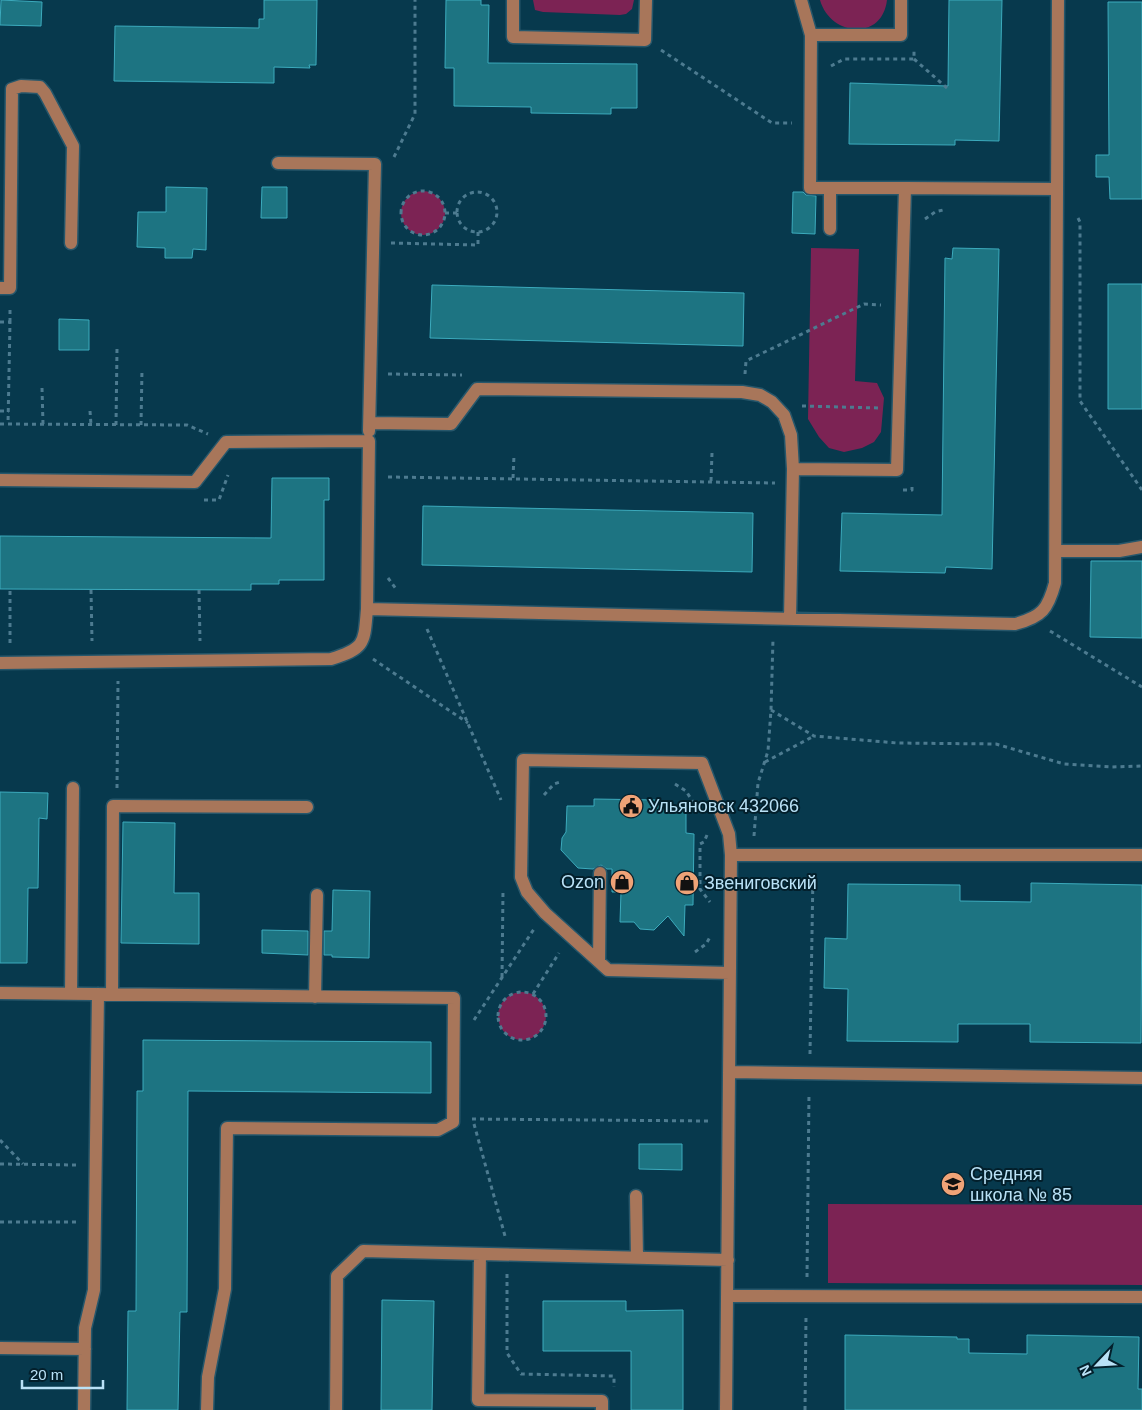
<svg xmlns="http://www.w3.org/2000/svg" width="1142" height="1410" viewBox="0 0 1142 1410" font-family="Helvetica,sans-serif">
<rect width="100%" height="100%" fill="#07394d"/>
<path fill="#7c2354" d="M 533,0 L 634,0 L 632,9 L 626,14 L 620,15 L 543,12 L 535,10 Z
M 820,0 L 887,0 C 882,42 830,36 820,0 Z
M401 213a22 22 0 1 1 44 0a22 22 0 1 1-44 0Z
M 811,248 L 859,249 L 855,381 L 877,383 L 884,398 L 881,432 L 874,442 L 862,448 L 844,452 L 829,448 L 819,437 L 808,419 Z
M498 1016a24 24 0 1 1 48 0a24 24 0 1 1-48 0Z
M 828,1204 L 1142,1205 L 1142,1285 L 828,1283 Z"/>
<path fill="#1d7482" stroke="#3cabbd" d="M 1,0 L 42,2 L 41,26 L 0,25 Z
M 264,0 L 317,0 L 316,65 L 309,65 L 310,68 L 274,67 L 274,83 L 114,81 L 115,26 L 259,28 L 259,19 L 264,19 Z
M 446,0 L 481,0 L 481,5 L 489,5 L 488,63 L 637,64 L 637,108 L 611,108 L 611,114 L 531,113 L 531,107 L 454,106 L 454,68 L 445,68 Z
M 949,0 L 1002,0 L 999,141 L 955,140 L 955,145 L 849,144 L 850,83 L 948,86 Z
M 1108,2 L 1142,2 L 1142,199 L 1110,199 L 1109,177 L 1096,177 L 1096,155 L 1109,155 Z
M 166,187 L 207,188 L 206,250 L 193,249 L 192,258 L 165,258 L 165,248 L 137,247 L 138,212 L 166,212 Z
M 262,187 L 287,187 L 287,218 L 261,218 Z
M 793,192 L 803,192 L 806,195 L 816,196 L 815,234 L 792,233 Z
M 953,248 L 999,249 L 992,569 L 946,567 L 945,573 L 840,571 L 842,513 L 942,515 L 945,258 L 952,259 Z
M 1108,284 L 1142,284 L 1142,409 L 1108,409 Z
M 432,285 L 744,293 L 743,346 L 430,338 Z
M 59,319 L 89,320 L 89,350 L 59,350 Z
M 272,478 L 329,478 L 329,500 L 324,500 L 324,580 L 279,580 L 279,584 L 251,584 L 251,590 L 0,589 L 0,536 L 271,538 Z
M 423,506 L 753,513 L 752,572 L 422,565 Z
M 1091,561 L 1142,561 L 1142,638 L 1090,637 Z
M 0,792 L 48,793 L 47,819 L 39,818 L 38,888 L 28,888 L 27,963 L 0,963 Z
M 594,799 L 658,800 L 658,807 L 686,807 L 686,833 L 694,834 L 693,905 L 685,905 L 684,936 L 668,916 L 654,930 L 640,929 L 634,922 L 620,922 L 621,892 L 612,892 L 612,869 L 607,869 L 601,865 L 593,869 L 578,868 L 561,850 L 562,838 L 566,832 L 567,806 L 594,806 Z
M 123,822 L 175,823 L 174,893 L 199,893 L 199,944 L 121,943 Z
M 1031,883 L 1142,885 L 1141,1043 L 1030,1042 L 1030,1024 L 958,1024 L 958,1042 L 847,1041 L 848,989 L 824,988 L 825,938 L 847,939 L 848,884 L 960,885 L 960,901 L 1031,902 Z
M 333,890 L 370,891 L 369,958 L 332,957 L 332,955 L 324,955 L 324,931 L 332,931 Z
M 262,930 L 308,931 L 308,955 L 262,953 Z
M 143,1040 L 431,1042 L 431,1093 L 188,1091 L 187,1312 L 180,1312 L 178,1410 L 127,1410 L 128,1311 L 136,1311 L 137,1091 L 143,1091 Z
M 639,1144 L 682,1144 L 682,1170 L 639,1169 Z
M 382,1300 L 434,1301 L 432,1410 L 381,1410 Z
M 543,1301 L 626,1301 L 626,1311 L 683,1310 L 683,1410 L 631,1410 L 631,1351 L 543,1351 Z
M 845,1335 L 957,1337 L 957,1339 L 969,1339 L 969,1353 L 1027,1354 L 1027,1335 L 1139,1337 L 1138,1389 L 1142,1389 L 1142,1410 L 845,1410 Z"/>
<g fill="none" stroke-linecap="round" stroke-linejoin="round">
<g stroke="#27576b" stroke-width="15">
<path id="minor" d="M 513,0 L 513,37 L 645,40 L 646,0
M 801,0 L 811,35 L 810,188 L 905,188
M 811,35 L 901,35 L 901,0
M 278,163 L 375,164 L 369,431
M 830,229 L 830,188
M 0,288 L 10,288 L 12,89 L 21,86 L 40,87 L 45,93 L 73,146 L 71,243
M 370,423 L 451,424 L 477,389 L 742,392 L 760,395 L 772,402 L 784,415 L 791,435 L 793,469 L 790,618
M 793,469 L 897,470 L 905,188 L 1057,189
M 0,480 L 195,482 L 226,442 L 369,441 L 367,609
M 1056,551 L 1119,551 L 1142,547
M 0,663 L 331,659 C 366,648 364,643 367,609 L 1015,624 C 1042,617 1048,609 1055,583 L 1058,0
M 731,855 L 1142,855
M 599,962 L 600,873
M 0,993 L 454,998 L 453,1122 L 438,1130 L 227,1128 L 225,1289 L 208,1377 L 207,1410
M 71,994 L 73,788
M 112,994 L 113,806 L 307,807
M 315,997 L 317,895
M 729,1072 L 1142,1078
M 636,1196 L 637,1258
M 480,1254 L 478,1400 L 602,1401 L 602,1410
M 727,1296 L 1142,1297
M 0,1348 L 85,1349
M 84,1410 L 85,1328 L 94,1290 L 98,994
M 336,1410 L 337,1276 L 363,1251 L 728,1260
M 726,1410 L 731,855 L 729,834 L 702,763 L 523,760 L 521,877 L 527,892 L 545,913 L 608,970 L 730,973"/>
</g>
<path stroke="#4d7b90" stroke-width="3" stroke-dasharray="4 4" stroke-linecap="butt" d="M 661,50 L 772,123 L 792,123
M 914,59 L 947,88
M 831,66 L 844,59 L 914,59 L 914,51
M 394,157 L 415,114 L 415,0
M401 213a22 22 0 1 1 44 0a22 22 0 1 1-44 0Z
M457 212a20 20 0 1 1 40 0a20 20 0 1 1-40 0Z
M 445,213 L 457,213
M 1078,218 L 1080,222 L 1080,401 L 1142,490
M 925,219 L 935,212 L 943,210
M 391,243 L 478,245 L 478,231
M 0,322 L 10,322 L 8,424
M 10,322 L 10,308
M 388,374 L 462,375
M 745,374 L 746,361 L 864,304 L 881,305
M 42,388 L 43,424
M 802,406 L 879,408
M 0,411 L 9,411
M 90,411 L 91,425
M 0,424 L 187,425 L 208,434
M 116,425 L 117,349
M 141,425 L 142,369
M 388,477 L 775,483
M 513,478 L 514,455
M 711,481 L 712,453
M 903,490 L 912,490 L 912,483
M 204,500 L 219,500 L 228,475
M 388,578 L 396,589
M 91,590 L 92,641
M 199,590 L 200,641
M 427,629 L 501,800
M 1050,631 L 1142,687
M 10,643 L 10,589
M 373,659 L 468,723
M 771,710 L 814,736 L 897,743 L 996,744 L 1064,764 L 1111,767 L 1142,766
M 765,762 L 814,736
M 675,784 L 686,791 L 693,802
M 117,788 L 118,681
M 544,795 L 554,784 L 560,782
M 707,835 L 704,842 L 700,844 L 700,889 L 710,902
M 754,836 L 758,783 L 768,751 L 771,710 L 773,639
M 695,952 L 706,944 L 710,937
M 502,977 L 503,890
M498 1016a24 24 0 1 1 48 0a24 24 0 1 1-48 0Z
M 533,994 L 559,953
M 474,1020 L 534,929
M 810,1054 L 813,873
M 472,1119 L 710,1121
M 474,1124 L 505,1236
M 0,1140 L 23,1164
M 0,1164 L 77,1165
M 0,1222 L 77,1222
M 507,1274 L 507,1353 L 521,1374 L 614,1376 L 614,1387
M 807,1277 L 809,1093
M 805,1410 L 806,1316"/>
<use href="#minor" stroke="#a8765a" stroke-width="12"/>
</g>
<defs>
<g id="civic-disc" transform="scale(1.25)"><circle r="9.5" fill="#efa377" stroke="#031f2b"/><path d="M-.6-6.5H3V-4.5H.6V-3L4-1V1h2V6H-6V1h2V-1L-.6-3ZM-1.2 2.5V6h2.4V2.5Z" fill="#111"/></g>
<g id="shop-disc" transform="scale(1.25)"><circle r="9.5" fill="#efa377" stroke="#031f2b"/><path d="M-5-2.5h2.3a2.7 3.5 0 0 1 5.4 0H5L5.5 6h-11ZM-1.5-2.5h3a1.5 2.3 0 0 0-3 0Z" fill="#111"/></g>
<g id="school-disc" transform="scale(1.25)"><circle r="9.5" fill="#efa377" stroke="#031f2b"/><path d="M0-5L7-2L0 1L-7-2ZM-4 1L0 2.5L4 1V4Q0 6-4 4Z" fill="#111"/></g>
</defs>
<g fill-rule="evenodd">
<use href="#civic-disc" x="631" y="806"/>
<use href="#shop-disc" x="622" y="882"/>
<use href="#shop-disc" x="687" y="883"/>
<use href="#school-disc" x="953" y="1184"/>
</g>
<g text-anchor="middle" stroke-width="4" stroke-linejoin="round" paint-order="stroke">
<g font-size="18" fill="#b9e1f6" stroke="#031f2b" text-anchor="start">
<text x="648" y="812">Ульяновск 432066</text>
<text x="604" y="888" text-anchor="end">Ozon</text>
<text x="704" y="889">Звениговский</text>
<text x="970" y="1180">Средняя<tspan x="970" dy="21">школа № 85</tspan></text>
</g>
</g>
<g transform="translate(1097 1365) rotate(245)" stroke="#031f2b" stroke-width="4" paint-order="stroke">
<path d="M0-4L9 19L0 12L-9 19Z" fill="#b9e1f6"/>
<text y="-8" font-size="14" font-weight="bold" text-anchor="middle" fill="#b9e1f6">N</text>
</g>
<path d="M22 1380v8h81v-8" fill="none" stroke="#b9e1f6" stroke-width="2.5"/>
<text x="30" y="1380" font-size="15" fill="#b9e1f6" stroke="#031f2b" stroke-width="4" paint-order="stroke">20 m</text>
</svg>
